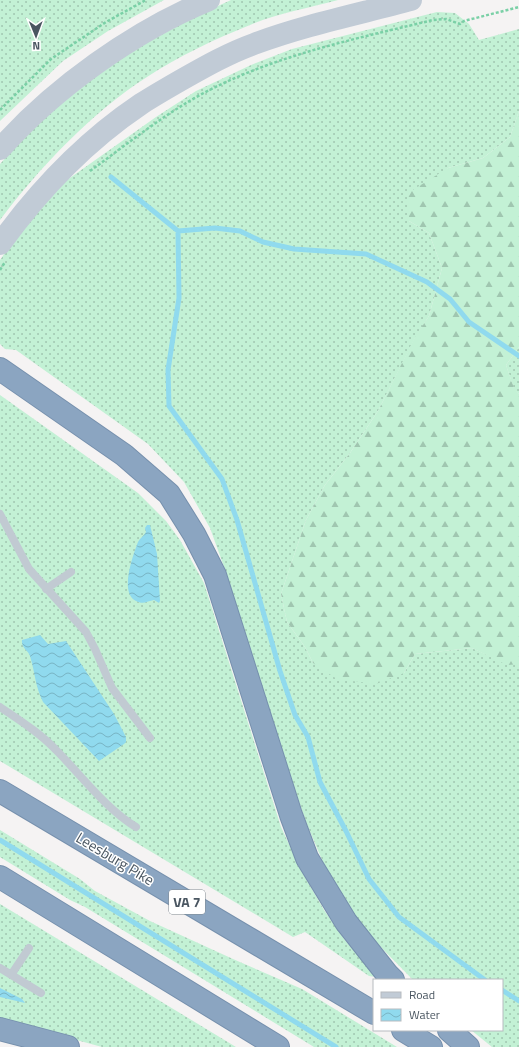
<svg xmlns="http://www.w3.org/2000/svg" width="519" height="1047" viewBox="0 0 519 1047" font-family="'Titillium Web',sans-serif">
<defs>
<pattern id="grass-dots" width="8" height="8" patternUnits="userSpaceOnUse"><rect width="8" height="8" fill="#c3f1d5"/><path d="M2 2h.1M6 6h.1" fill="none" stroke="#a0c6b0" stroke-width="1.8" stroke-linecap="round"/></pattern>
<pattern id="forest-firs" width="22" height="20" patternUnits="userSpaceOnUse"><rect width="22" height="20" fill="#c3f1d5"/><path d="M5 1l3.5 6h-7zM16 11l3.5 6h-7z" fill="#a0c6b0"/></pattern>
<pattern id="water-waves" width="16" height="10" patternUnits="userSpaceOnUse"><rect width="16" height="10" fill="#90daee"/><path d="M0 5q4-4 8 0t8 0" fill="none" stroke="#78b4c4"/></pattern>
</defs>
<rect width="100%" height="100%" fill="#f5f3f3"/>
<path fill="url(#grass-dots)" d="M 0,0 L 164,0 L 108,31 L 63,61 L 0,121 Z
M 231,0 L 338,0 C 309,8 278,13 250,25 C 215,39 179,56 147,77 C 92,112 39,168 0,220 L 0,164 C 28,133 59,102 93,77 C 137,46 183,22 231,0 Z
M 437,12 L 455,13 L 469,24 L 479,40 L 519,29 L 519,111 L 510,137 L 483,158 L 448,168 L 409,221 L 429,233 L 442,268 L 429,316 L 415,338 L 378,411 L 350,453 L 325,485 L 306,520 L 281,594 L 287,622 L 305,647 L 313,663 L 404,673 L 415,654 L 472,648 L 507,664 L 519,664 L 519,1047 L 492,1047 L 471,1030 L 502,1030 L 502,980 L 413,980 L 370,936 L 347,904 L 325,867 L 306,822 L 269,716 L 227,575 L 210,528 L 184,482 L 148,444 L 16,350 L 5,349 L 0,344 L 0,260 L 24,226 L 60,185 L 156,117 L 196,91 L 251,65 L 292,49 Z
M 519,347 L 519,394 L 514,389 L 506,365 Z
M 0,395 L 138,493 L 166,521 L 180,540 L 204,583 L 281,827 L 301,870 L 324,910 L 344,939 L 376,977 L 369,976 L 305,932 L 293,937 L 0,761 Z
M 0,830 L 80,879 L 95,891 L 150,921 L 233,959 L 302,989 L 397,1047 L 314,1047 L 85,907 L 70,900 L 0,857 Z
M 0,904 L 236,1047 L 102,1047 L 0,1019 Z"/>
<path fill="url(#forest-firs)" d="M 519,111 L 519,347 L 506,365 L 514,388 L 519,394 L 519,664 L 507,665 L 472,648 L 415,654 L 404,673 L 376,684 L 337,679 L 313,663 L 305,647 L 287,622 L 281,594 L 306,520 L 325,485 L 350,453 L 378,411 L 415,337 L 429,316 L 442,268 L 429,233 L 409,221 L 408,193 L 448,168 L 483,158 L 510,137 Z"/>
<path fill="url(#water-waves)" d="M 147,525 L 150,525 L 157,554 L 160,601 L 159,603 L 154,600 C 148,601 143,605 136,601 C 119,593 133,555 138,542 C 140,538 144,536 146,532 L 145,528 Z
M 40,635 L 48,644 L 66,641 L 114,714 L 126,737 L 126,742 L 124,744 L 99,761 L 43,702 C 35,686 35,672 30,656 C 28,650 21,648 22,640 Z
M 0,988 L 22,999 L 25,1003 L 0,997 Z"/>
<g fill="none" stroke-linecap="round" stroke-linejoin="round">
<path stroke="#90daee" stroke-width="5" d="M 111,177 L 178,231 L 215,228 L 240,231 L 263,242 L 294,249 L 366,254 L 427,282 L 450,299 L 469,322 L 519,356
M 178,231 L 179,298 L 168,370 L 169,406 L 222,479 L 237,520 L 280,671 L 295,715 L 308,737 L 320,782 L 346,831 L 369,879 L 399,917 L 485,980
M 0,840 L 336,1047
M 502,990 L 519,1001"/>
<g stroke="#7690ad" stroke-width="24">
<path id="highway" d="M 0,369 L 124,455 L 169,494 L 194,534 L 215,575 L 291,815 L 307,858 L 346,922 L 387,974 L 393,980
M 0,791 L 374,1013
M 0,877 L 278,1047
M 0,1029 L 68,1047
M 403,1030 L 431,1047
M 449,1030 L 468,1047"/>
</g>
<path stroke="#7ad0a6" stroke-width="2.5" stroke-dasharray="3 2" stroke-linecap="butt" d="M 0,110 L 51,59 L 106,22 L 146,0
M 90,171 C 133,140 175,105 224,83 C 290,52 363,37 433,20 L 446,19 L 460,24 L 464,21 L 519,7
M 0,270 L 5,262"/>
<path stroke="#c1cad2" stroke-width="8" d="M 0,514 L 29,569 L 86,632 L 95,649 L 112,688 L 150,738
M 46,589 L 71,572
M 0,707 C 19,720 40,733 56,750 C 81,775 106,809 136,827
M 0,968 L 41,993
M 11,975 L 29,948"/>
<path stroke="#c1cbd6" stroke-width="22" d="M 0,149 C 54,88 134,31 209,0
M 0,244 C 39,190 86,141 141,104 C 155,95 169,87 183,79 C 206,66 229,53 254,44 C 305,25 359,14 411,0"/>
<use href="#highway" stroke="#8ba5c1" stroke-width="22"/>
</g>
<g text-anchor="middle" stroke-width="3" stroke-linejoin="round" paint-order="stroke">
<rect fill="#fff" stroke="#808990" stroke-width="1" x="169" y="890" width="36" height="24" rx="3"/>
<g font-size="14" font-weight="bold" fill="#4a5661">
<text x="187" y="907">VA 7</text>
</g>
<g font-size="15" fill="#4a5661" stroke="#fff">
<text transform="translate(115 859) rotate(31)" y="5">Leesburg Pike</text>
</g>
</g>
<rect x="373" y="979" width="130" height="52" fill="#ffffff" stroke="#b7bbc0"/>
<rect x="381" y="992" width="20" height="6" fill="#c1cbd6" stroke="#b7bbc0"/>
<text x="409" y="999" font-size="12" fill="#4a5661">Road</text>
<rect x="381" y="1009" width="20" height="12" fill="url(#water-waves)" stroke="#b7bbc0"/>
<text x="409" y="1019" font-size="12" fill="#4a5661">Water</text>
<g transform="translate(36 36) rotate(179)" stroke="#ffffff" stroke-width="3" paint-order="stroke">
<path d="M0-3L7 15L0 10L-7 15Z" fill="#4a5661"/>
<text y="-6" font-size="11" font-weight="bold" text-anchor="middle" fill="#4a5661">N</text>
</g>
</svg>
